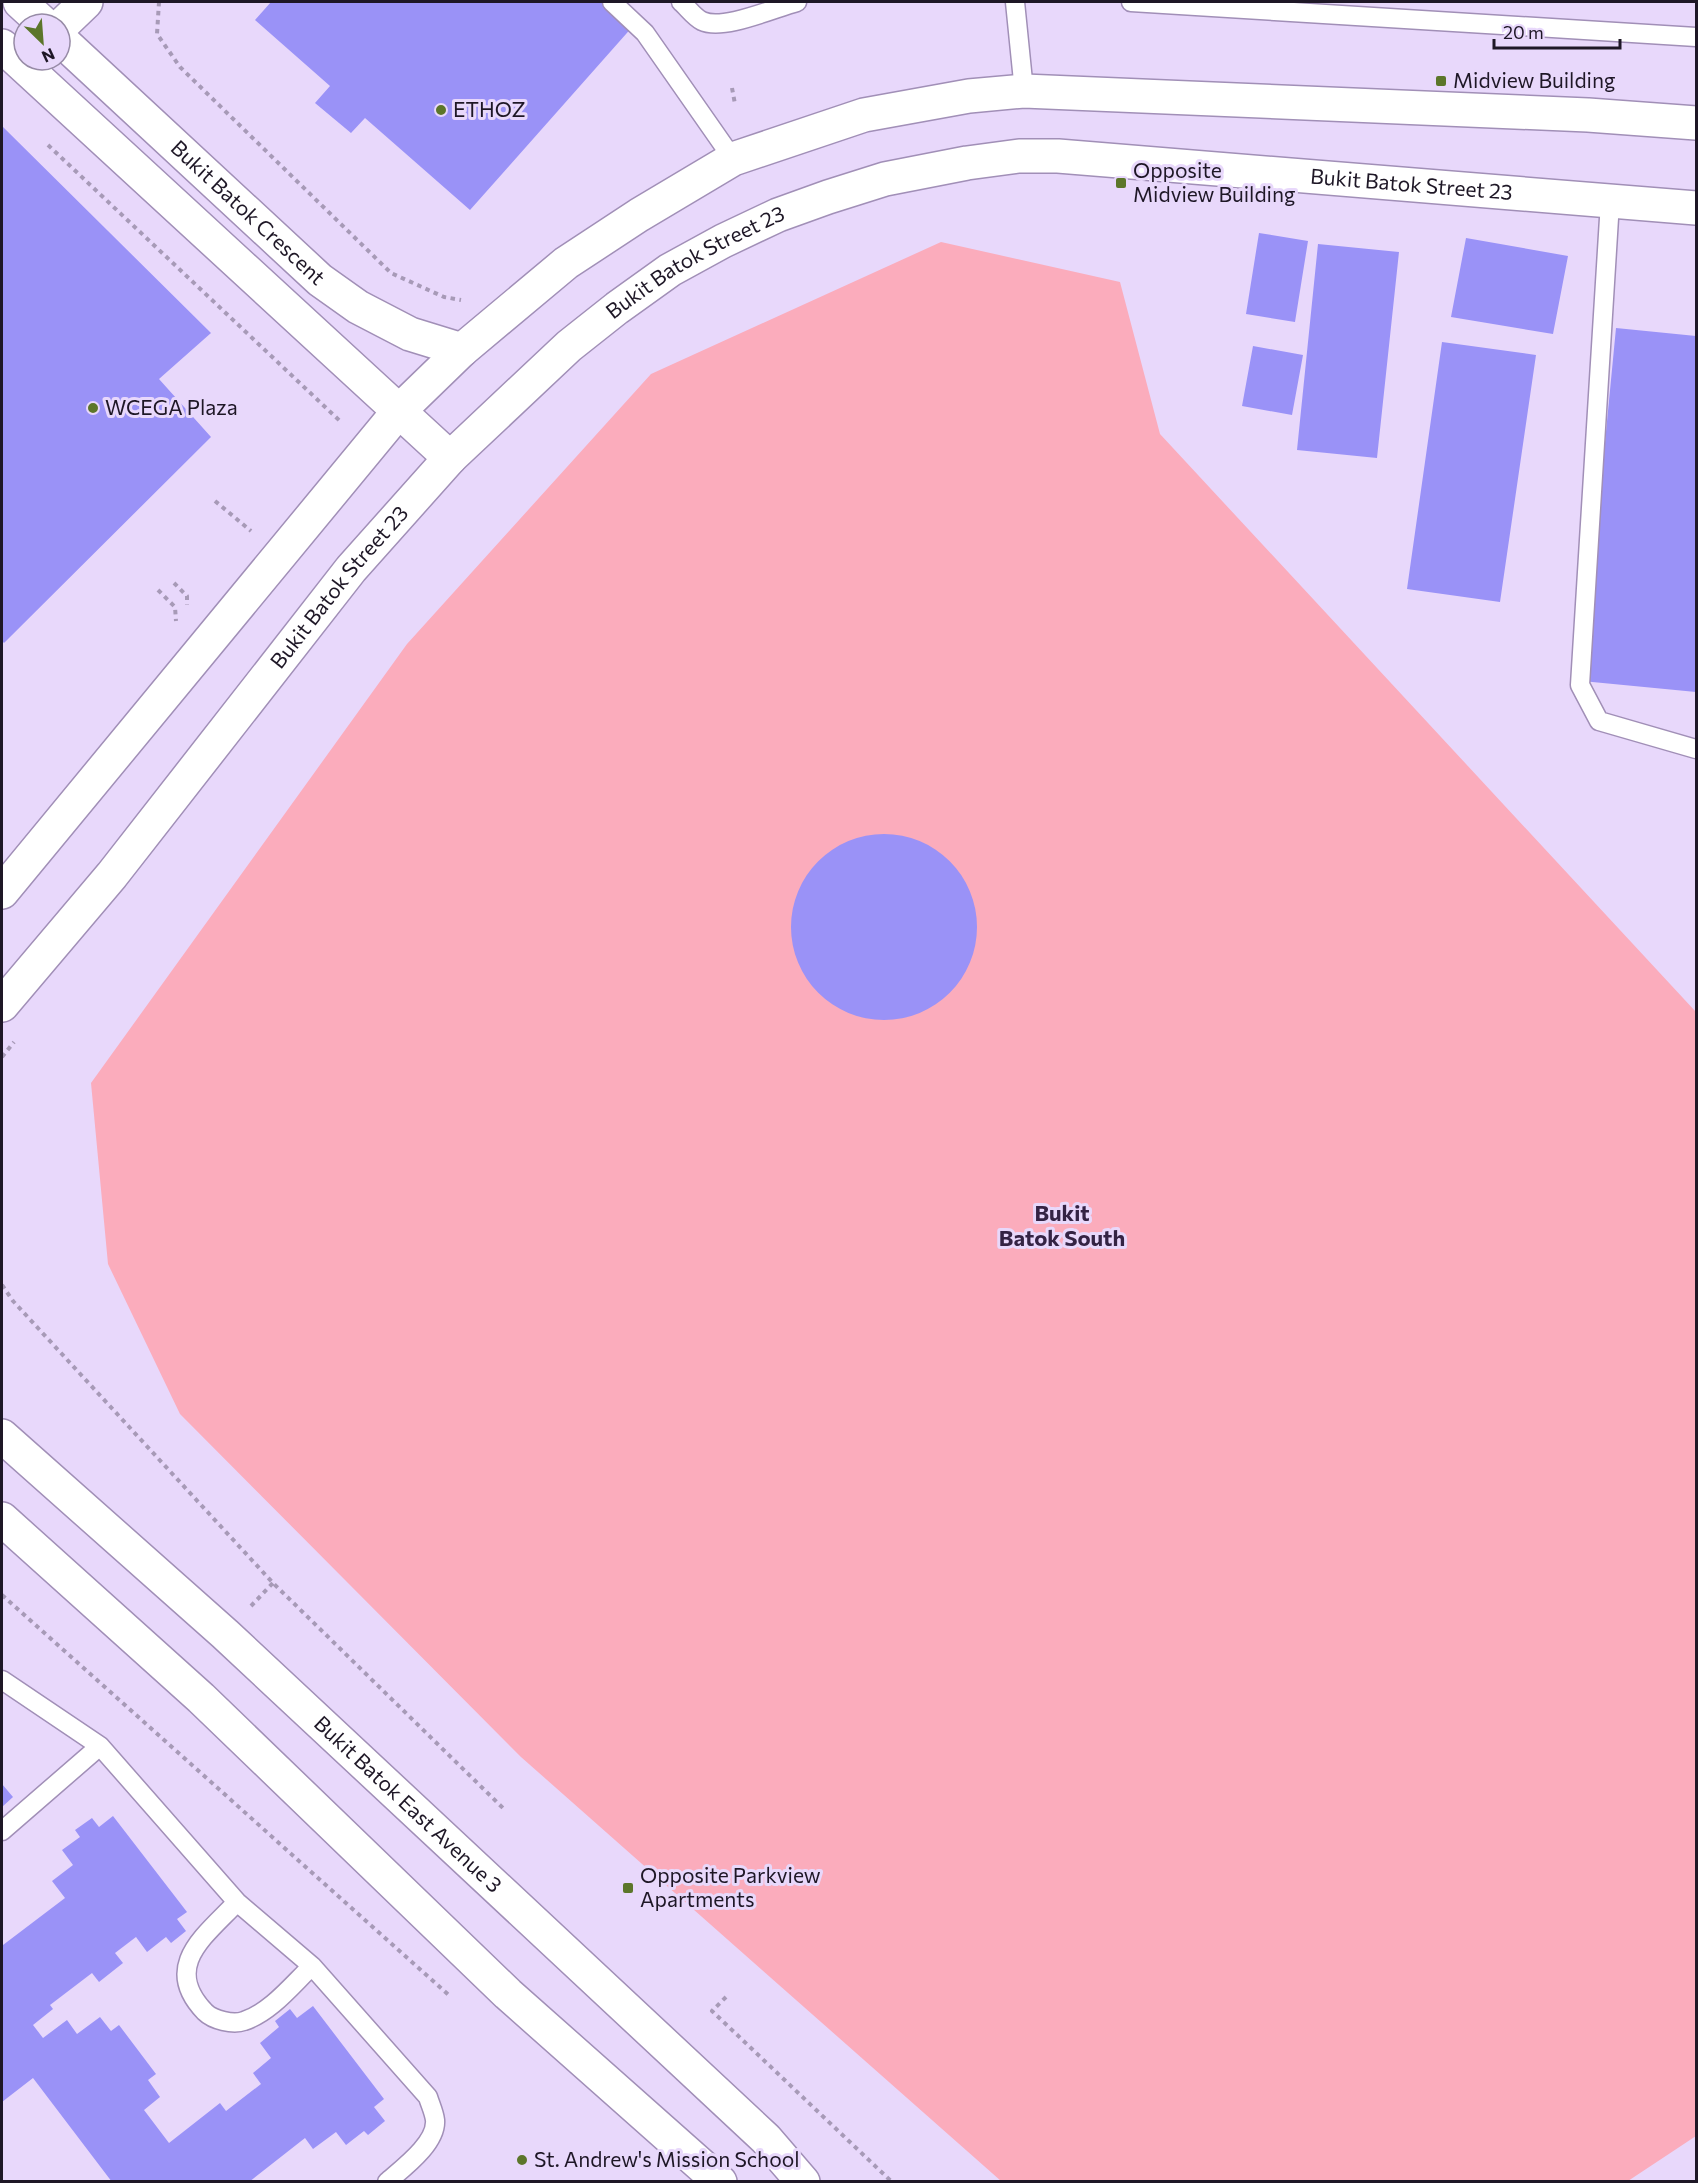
<svg xmlns="http://www.w3.org/2000/svg" width="1698" height="2183" viewBox="0 0 1698 2183" font-family="Commissioner,sans-serif">
<rect width="100%" height="100%" fill="#e8d8fb"/>
<path fill="#fbacbc" d="M 941,242 L 1120,282 L 1160,434 L 1696,1012 L 1696,2136 L 1628,2181 L 1001,2181 L 521,1757 L 180,1414 L 108,1264 L 91,1083 L 407,644 L 651,374 Z"/>
<path fill="#9a92f7" d="M 271,2 L 607,2 L 634,25 L 470,210 L 365,118 L 351,133 L 315,103 L 330,86 L 255,20 Z
M 2,126 L 211,333 L 159,379 L 211,437 L 4,643 L 2,641 Z
M 1259,233 L 1308,241 L 1295,322 L 1246,314 Z
M 1466,238 L 1568,256 L 1553,334 L 1451,317 Z
M 1318,244 L 1399,252 L 1377,458 L 1297,450 Z
M 1616,328 L 1696,336 L 1696,692 L 1582,681 Z
M 1442,342 L 1536,355 L 1500,602 L 1407,589 Z
M 1253,346 L 1303,355 L 1292,415 L 1242,406 Z
M791 927a93 93 0 1 1 186 0a93 93 0 1 1-186 0Z
M 2,1784 L 13,1797 L 2,1807 Z
M 113,1816 L 187,1912 L 177,1919 L 186,1931 L 171,1943 L 166,1937 L 147,1952 L 136,1937 L 115,1953 L 123,1963 L 99,1982 L 92,1973 L 50,2005 L 53,2009 L 33,2025 L 43,2038 L 67,2020 L 77,2034 L 100,2017 L 111,2031 L 119,2025 L 156,2074 L 148,2080 L 160,2097 L 144,2110 L 169,2143 L 220,2103 L 226,2111 L 261,2084 L 253,2073 L 271,2058 L 260,2043 L 279,2027 L 275,2021 L 290,2009 L 297,2018 L 313,2006 L 384,2099 L 374,2107 L 385,2121 L 368,2135 L 364,2131 L 346,2145 L 336,2132 L 313,2149 L 305,2138 L 249,2182 L 112,2182 L 33,2078 L 2,2102 L 2,1943 L 3,1945 L 65,1898 L 52,1881 L 73,1865 L 62,1850 L 80,1837 L 75,1830 L 92,1818 L 99,1827 Z"/>
<g fill="none" stroke-linecap="round" stroke-linejoin="round">
<g stroke="#a18fb7" stroke-width="21">
<path id="service" d="M 612,2 L 645,33 L 733,159
M 681,2 C 688,8 694,17 702,21 C 723,31 774,8 797,2
M 1015,2 L 1024,91
M 1131,2 L 1696,37
M 1610,202 L 1580,685 L 1599,721 L 1696,749
M 2,1680 L 100,1746 L 237,1902 L 312,1966 L 428,2097 C 430,2104 434,2112 435,2120 C 437,2143 403,2168 387,2182
M 2,1831 L 100,1746
M 237,1902 C 205,1936 161,1966 205,2012 C 213,2020 233,2025 244,2021 C 271,2012 292,1985 312,1966"/>
</g>
<g stroke="#a18fb7" stroke-width="36">
<g id="minor">
<path d="M 20,2 L 44,24"/>
<path d="M 60,27 L 86,2"/>
<path id="s1" d="M 60,39 L 320,280 L 358,307 L 410,334 L 462,350"/>
<path d="M 2,46 L 450,458"/>
<path d="M 2,892 L 398,412 L 462,350 L 566,263 L 639,215 L 733,159 L 864,115 L 969,96 L 1024,91 L 1588,115 L 1696,123"/>
<path id="s2" d="M 2,1005 L 112,875 L 351,569 L 450,458 L 569,346 L 617,308 L 670,270 L 723,241 L 778,215 L 828,197 L 885,179 L 967,163 L 1019,156 L 1058,156 L 1696,208"/>
</g>
</g>
<g stroke="#a18fb7" stroke-width="36">
<g id="primary">
<path id="s3" d="M 2,1436 L 225,1634 L 766,2139 L 803,2182"/>
<path d="M 2,1519 L 201,1698 L 508,1994 L 720,2182"/>
</g>
</g>
<path stroke="#a79ab7" stroke-width="4" stroke-dasharray="4.5 4.5" stroke-linecap="butt" d="M 159,2 L 157,34 L 180,67 L 391,273 L 444,297 L 461,300
M 732,88 L 735,104
M 48,145 L 341,422
M 215,501 L 251,531
M 174,583 L 187,596 L 187,605
M 158,590 L 175,607 L 176,621
M 2,1057 L 14,1042
M 2,1285 L 13,1301 L 273,1583 L 505,1810
M 2,1595 L 451,1997
M 251,1606 L 273,1583
M 726,1997 L 712,2011 L 892,2182"/>
<use href="#service" stroke="#fff" stroke-width="18"/>
<use href="#minor" stroke="#fff" stroke-width="33"/>
<use href="#primary" stroke="#fff" stroke-width="33"/>
</g>
<g fill="#5c762a" stroke="#e8d8fb" stroke-width="2">
<rect x="1435" y="75" width="12" height="12" rx="3"/>
<circle cx="441" cy="110" r="6"/>
<rect x="1115" y="177" width="12" height="12" rx="3"/>
<circle cx="93" cy="408" r="6"/>
<rect x="622" y="1882" width="12" height="12" rx="3"/>
<circle cx="522" cy="2160" r="6"/>
</g>
<g text-anchor="middle" stroke-width="6" stroke-linejoin="round" paint-order="stroke">
<g font-size="21" fill="#1e1726" stroke="#e8d8fb" text-anchor="start">
<text x="1453" y="88">Midview Building</text>
<text x="453" y="117">ETHOZ</text>
<text x="1133" y="178">Opposite<tspan x="1133" dy="24">Midview Building</tspan></text>
<text x="105" y="415">WCEGA Plaza</text>
<text x="640" y="1883">Opposite Parkview<tspan x="640" dy="24">Apartments</tspan></text>
<text x="534" y="2167">St. Andrew's Mission School</text>
</g>
<g font-size="21" fill="#1e1726" stroke="#e8d8fb">
<text dy="7" stroke="none"><textPath href="#s2" startOffset="1761">Bukit Batok Street 23</textPath></text>
<text dy="7" stroke="none"><textPath href="#s1" startOffset="256">Bukit Batok Crescent</textPath></text>
<text dy="7" stroke="none"><textPath href="#s2" startOffset="1023">Bukit Batok Street 23</textPath></text>
<text dy="7" stroke="none"><textPath href="#s2" startOffset="537">Bukit Batok Street 23</textPath></text>
<text dy="7" stroke="none"><textPath href="#s3" startOffset="548">Bukit Batok East Avenue 3</textPath></text>
</g>
<g font-size="22" font-weight="bold" fill="#342344" stroke="#e8d8fb">
<text x="1062" y="1221">Bukit<tspan x="1062" dy="25">Batok South</tspan></text>
</g>
</g>
<rect width="1698" height="2183" fill="none" stroke="#1e1726" stroke-width="6"/>
<g transform="translate(42 42) rotate(155)"><circle r="28" fill="#e8d8fb" stroke="#978ba6" stroke-width="1.5"/>
<path d="M0-4.5L10 22L0 15L-10 22Z" fill="#5c762a"/>
<text y="-9" font-size="16" font-weight="bold" text-anchor="middle" fill="#1e1726">N</text>
</g>
<path d="M1494 39v9h126v-9" fill="none" stroke="#1e1726" stroke-width="3"/>
<text x="1503" y="39" font-size="18" fill="#1e1726" stroke="#e8d8fb" stroke-width="4.5" paint-order="stroke">20 m</text>
</svg>
